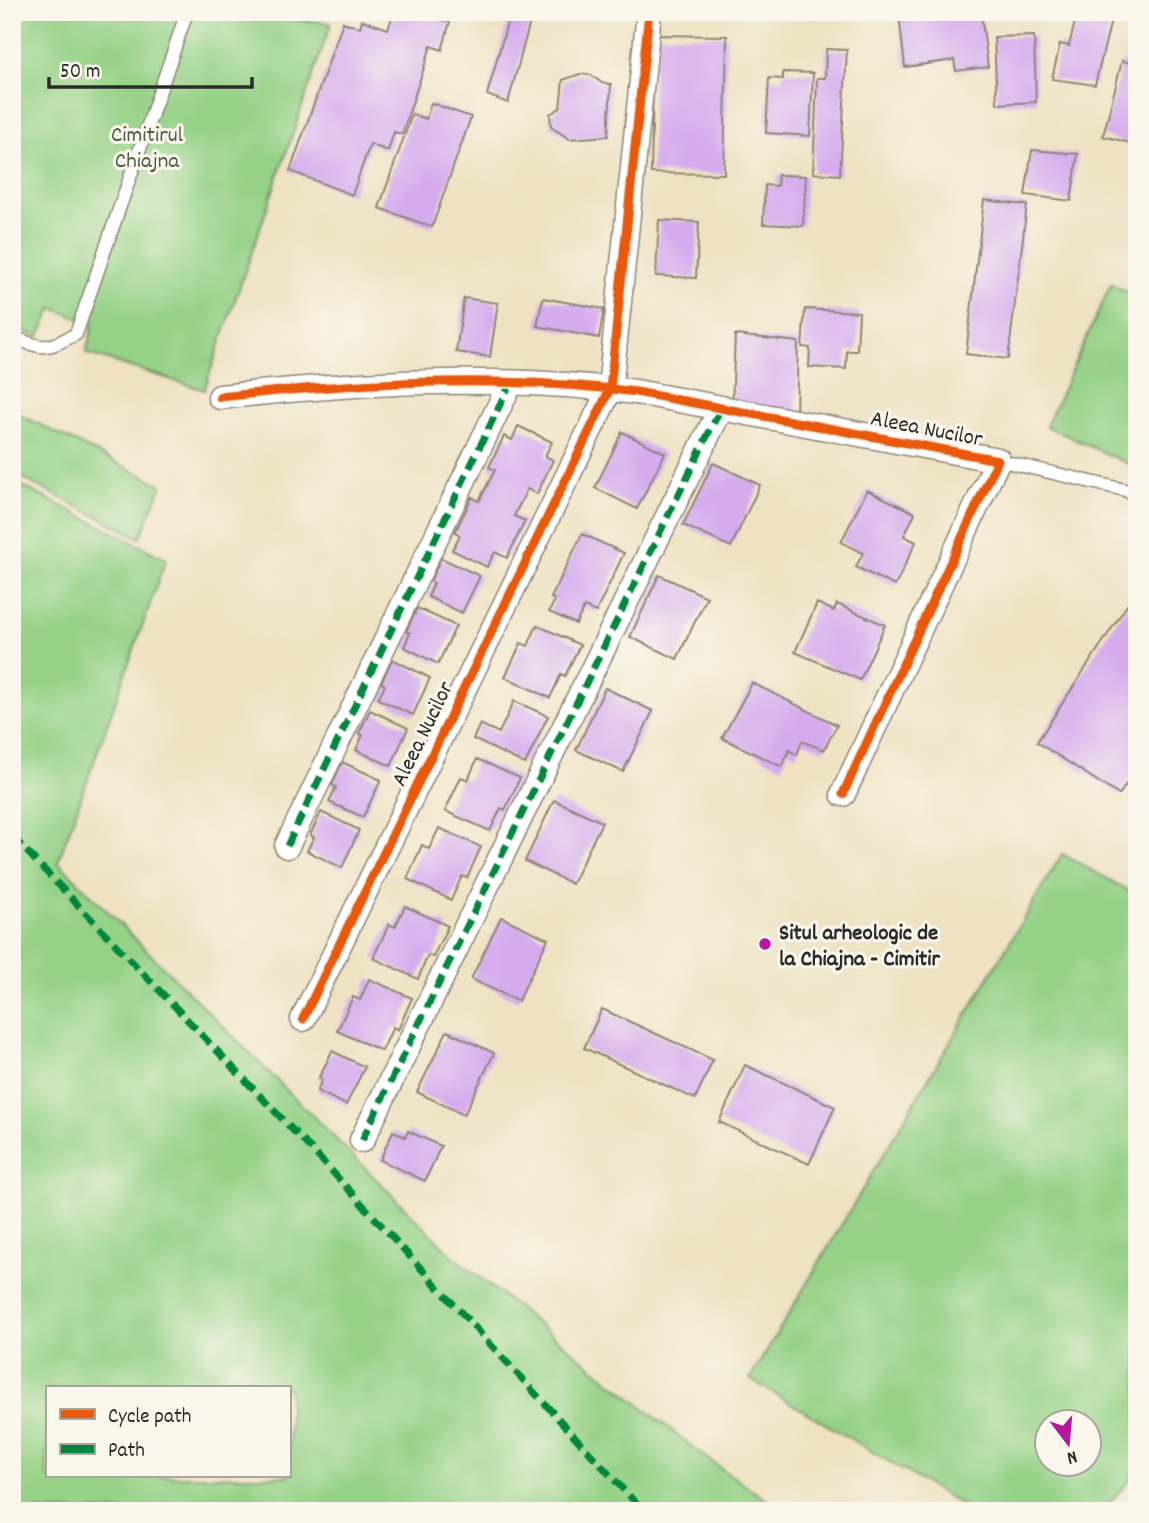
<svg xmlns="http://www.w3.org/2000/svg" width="1149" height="1523" viewBox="0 0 1149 1523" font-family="Dekko,sans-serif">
<rect width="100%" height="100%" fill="#fbf7ec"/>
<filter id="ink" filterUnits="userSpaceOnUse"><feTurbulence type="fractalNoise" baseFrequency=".0143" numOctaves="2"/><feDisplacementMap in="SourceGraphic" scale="14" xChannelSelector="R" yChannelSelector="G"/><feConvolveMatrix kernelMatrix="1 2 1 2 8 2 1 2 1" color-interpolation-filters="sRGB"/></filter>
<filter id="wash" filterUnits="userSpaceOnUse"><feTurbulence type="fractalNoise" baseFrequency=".00686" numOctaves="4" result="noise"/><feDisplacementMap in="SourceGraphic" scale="28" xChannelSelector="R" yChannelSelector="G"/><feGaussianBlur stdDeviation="1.57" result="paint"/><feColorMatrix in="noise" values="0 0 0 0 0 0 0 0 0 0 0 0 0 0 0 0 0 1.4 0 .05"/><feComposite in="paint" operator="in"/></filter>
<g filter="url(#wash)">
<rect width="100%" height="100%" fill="#efe2c3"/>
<path fill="#95d186" stroke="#607e58" stroke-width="2" fill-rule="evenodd" d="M 12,12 L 223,12 L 331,23 L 204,390 L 86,353 L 93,324 L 53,308 L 38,338 L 12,325 Z
M 1111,284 L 1137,296 L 1137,468 L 1046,426 Z
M 12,411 L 162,485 L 140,538 L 12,473 Z
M 12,481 L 166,559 L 58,862 L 454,1257 L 705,1457 L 782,1511 L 12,1511 ZM 289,1388 L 289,1476 L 47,1476 L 47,1388 Z
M 1062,854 L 1137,895 L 1137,1472 L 1102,1511 L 972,1511 L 750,1379 ZM 1048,1422 L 1090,1422 L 1090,1464 L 1048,1464 Z"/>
<g id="blocks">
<path fill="#d6abee" d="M 394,12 L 438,13 L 438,19 L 450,22 L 442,50 L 431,46 L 402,134 L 394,132 L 388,151 L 370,144 L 352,195 L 290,171 L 343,22 L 360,28 L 362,20 L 388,29 Z
M 917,12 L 981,12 L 988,67 L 956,71 L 954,60 L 905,67 L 899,15 Z
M 1086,12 L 1113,12 L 1095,85 L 1052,79 L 1060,44 L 1069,46 L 1077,14 Z
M 510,13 L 531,18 L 508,103 L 487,95 Z
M 654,35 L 727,36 L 724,174 L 651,173 Z
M 1034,36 L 1036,102 L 997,104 L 994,37 Z
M 826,49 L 847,50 L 840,175 L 813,173 L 817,78 L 825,78 Z
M 1122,61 L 1137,64 L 1134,144 L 1103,136 Z
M 783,72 L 813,73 L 810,136 L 766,133 L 769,78 L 783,79 Z
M 580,74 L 591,75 L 602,83 L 611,84 L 608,136 L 570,139 L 551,127 L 550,114 L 560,108 L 563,80 Z
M 431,103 L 471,117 L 432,227 L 379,208 L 412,114 L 426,119 Z
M 1032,150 L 1078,154 L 1071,201 L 1025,195 Z
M 778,175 L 806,176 L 803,226 L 763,224 L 765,185 L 777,186 Z
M 984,200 L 1027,205 L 1008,359 L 966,354 Z
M 659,220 L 699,222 L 696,278 L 656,276 Z
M 464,298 L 498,303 L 490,357 L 456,352 Z
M 543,298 L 604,309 L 599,338 L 537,326 Z
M 805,309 L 859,312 L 857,351 L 847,351 L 846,369 L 809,367 L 810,348 L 802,347 Z
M 735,335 L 798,342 L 796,415 L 732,405 Z
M 518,426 L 552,442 L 545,456 L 553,460 L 537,494 L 527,489 L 514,516 L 525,521 L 507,558 L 495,552 L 487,567 L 452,550 L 460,535 L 455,532 L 472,497 L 479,501 L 495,470 L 489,467 L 504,436 L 512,440 Z
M 622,432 L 665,453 L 637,509 L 595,488 Z
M 713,463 L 760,485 L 731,547 L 683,525 Z
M 867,490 L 915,513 L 904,536 L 916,542 L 895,586 L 856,567 L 863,553 L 841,542 Z
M 582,534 L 624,553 L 596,612 L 584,607 L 576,624 L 549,612 L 555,600 L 551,598 Z
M 441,558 L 480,576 L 462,613 L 428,597 L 434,583 L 430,581 Z
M 659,575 L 707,597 L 677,659 L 630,637 Z
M 1137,590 L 1137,768 L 1119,795 L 1037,742 Z
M 817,603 L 834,611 L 837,604 L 885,625 L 860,680 L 795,652 Z
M 417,608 L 456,626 L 438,664 L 404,647 L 410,633 L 406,631 Z
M 537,625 L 580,645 L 565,676 L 561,674 L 550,698 L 505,677 L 521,643 L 528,646 Z
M 392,659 L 430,678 L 413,715 L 378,699 L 385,685 L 381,683 Z
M 752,683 L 837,725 L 824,750 L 802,741 L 797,755 L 789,750 L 782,767 L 722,738 Z
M 605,688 L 653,711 L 623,772 L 576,750 Z
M 514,701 L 548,716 L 525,764 L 473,739 L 480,724 L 499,733 Z
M 370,710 L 408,728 L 391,766 L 356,750 L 363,735 L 359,733 Z
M 477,759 L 520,778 L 505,810 L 501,808 L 490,831 L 445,811 L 461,777 L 468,780 Z
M 342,762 L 381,780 L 363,817 L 329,802 L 336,787 L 332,785 Z
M 554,800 L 602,822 L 572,884 L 525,861 Z
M 321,812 L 359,830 L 342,868 L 307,851 L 314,837 L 310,835 Z
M 439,828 L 481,847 L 467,878 L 462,876 L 451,900 L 407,879 L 422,845 L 429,849 Z
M 405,906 L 448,926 L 433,957 L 428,955 L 418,979 L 373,958 L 389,924 L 395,927 Z
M 501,917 L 548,939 L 518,1001 L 471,979 Z
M 369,979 L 412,998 L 398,1030 L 393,1027 L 382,1051 L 337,1031 L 353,997 L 360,1000 Z
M 602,1009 L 713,1060 L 695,1099 L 584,1048 Z
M 447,1031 L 494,1053 L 464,1115 L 417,1092 Z
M 332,1051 L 365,1067 L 346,1105 L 317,1091 L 322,1080 L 319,1078 Z
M 745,1065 L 835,1107 L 809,1164 L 719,1122 Z
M 393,1131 L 405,1137 L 408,1131 L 441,1146 L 425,1181 L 380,1160 Z"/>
</g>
</g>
<g filter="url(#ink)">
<use href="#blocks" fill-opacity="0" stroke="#8d8677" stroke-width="2"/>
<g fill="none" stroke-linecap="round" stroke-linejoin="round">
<g stroke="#8d8677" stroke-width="15">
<path id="lane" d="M 12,336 C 42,350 46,350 76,334 L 187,12
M 998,460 L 1125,490 L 1137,496"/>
</g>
<g stroke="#8d8677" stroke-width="27">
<path id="street" d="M 220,397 C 357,382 499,374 636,392 L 998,460 L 843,794
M 287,846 L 510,384
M 303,1019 L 610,389 L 649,12
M 362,1140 L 721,408"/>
</g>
<use href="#lane" stroke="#fff" stroke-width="12"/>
<use href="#street" stroke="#fff" stroke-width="24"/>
<path stroke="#00873e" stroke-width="7" stroke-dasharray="14 7" stroke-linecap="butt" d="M 12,836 L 328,1167 L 643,1511
M 287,846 L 510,384
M 362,1140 L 721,408"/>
<g stroke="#fbf7ec" stroke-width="13">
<path id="cycleway" d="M 220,397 C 357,382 499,374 636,392 L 998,460 L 843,794
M 303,1019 L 610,389 L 649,12"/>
</g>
<use href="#cycleway" stroke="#e8590c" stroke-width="9"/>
</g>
</g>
<circle fill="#b5179e" stroke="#fbf7ec" stroke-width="2.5" cx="765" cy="944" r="7"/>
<g text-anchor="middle" stroke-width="6" stroke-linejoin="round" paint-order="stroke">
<g font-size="23" fill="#4b5d46" stroke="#fbf7ec">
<text x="147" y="141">Cimitirul<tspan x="147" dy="26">Chiajna</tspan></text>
</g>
<g font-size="23" fill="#2b2b2b" stroke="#fbf7ec">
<text transform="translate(927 427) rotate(11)" y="8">Aleea Nucilor</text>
<text transform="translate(421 733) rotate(-64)" y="8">Aleea Nucilor</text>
</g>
<g font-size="23" font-weight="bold" fill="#2b2b2b" stroke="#fbf7ec" text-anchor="start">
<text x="779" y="939">Situl arheologic de<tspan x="779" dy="26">la Chiajna - Cimitir</tspan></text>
</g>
</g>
<rect width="1149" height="1523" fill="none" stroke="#fbf7ec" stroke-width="42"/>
<rect x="46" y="1386" width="245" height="91" fill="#fbf7ec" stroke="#a8a59f" stroke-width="2"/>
<rect x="60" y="1409" width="35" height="10" fill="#e8590c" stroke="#a8a59f" stroke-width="2"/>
<text x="108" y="1422" font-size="21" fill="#2b2b2b">Cycle path</text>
<rect x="60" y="1444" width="35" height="10" fill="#00873e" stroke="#a8a59f" stroke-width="2"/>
<text x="108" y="1456" font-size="21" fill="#2b2b2b">Path</text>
<g transform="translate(1068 1443) rotate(164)"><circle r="33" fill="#fbf7ec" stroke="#a8a59f" stroke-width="2"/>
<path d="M0-5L12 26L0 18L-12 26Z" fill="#b5179e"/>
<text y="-10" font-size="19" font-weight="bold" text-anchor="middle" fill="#2b2b2b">N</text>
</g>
<path d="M49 77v10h203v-10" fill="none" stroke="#2b2b2b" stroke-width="3.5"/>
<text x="60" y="77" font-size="21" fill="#2b2b2b" stroke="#fbf7ec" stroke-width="5" paint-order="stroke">50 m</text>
</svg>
